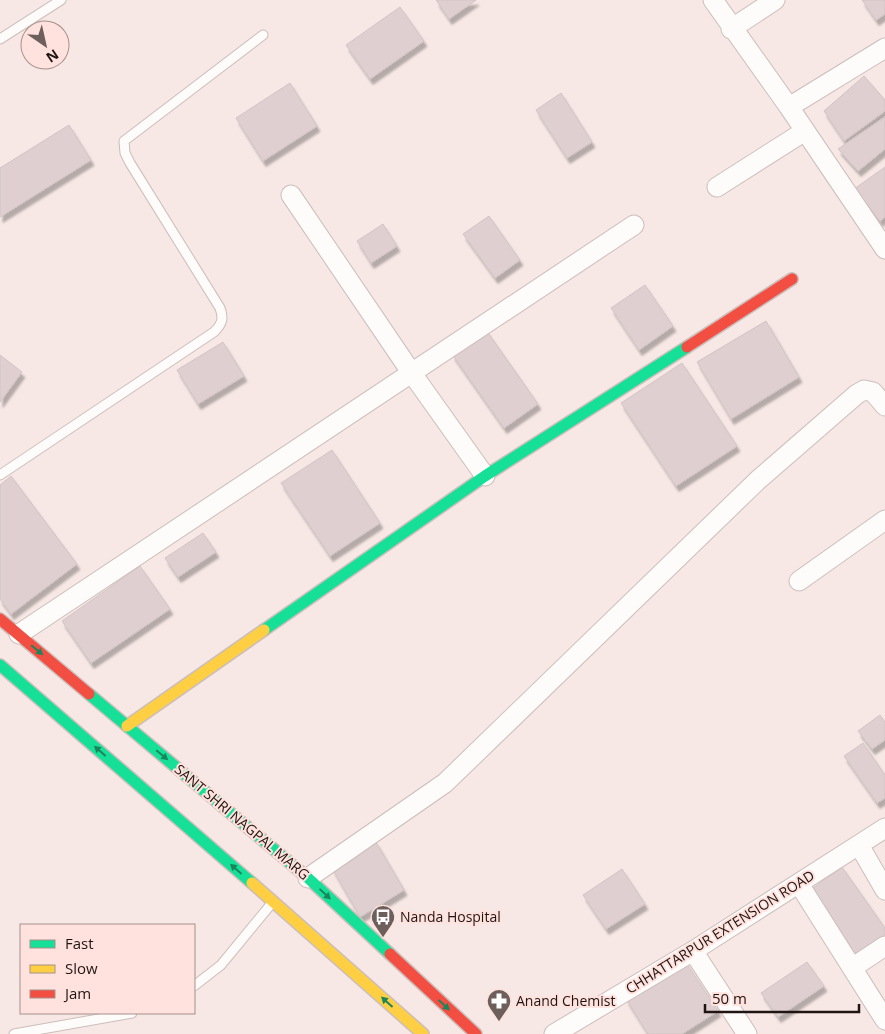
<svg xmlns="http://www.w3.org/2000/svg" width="885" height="1034" viewBox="0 0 885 1034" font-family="'Open Sans',sans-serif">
<defs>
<filter id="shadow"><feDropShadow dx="3" dy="5.5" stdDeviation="1" flood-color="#0004"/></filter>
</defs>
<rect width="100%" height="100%" fill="#f7e8e5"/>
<path fill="#dfcfd1" stroke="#d1c4c5" filter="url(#shadow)" d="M 436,0 L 476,0 L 449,19 Z
M 862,0 L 885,0 L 885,14 L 876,20 Z
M 400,7 L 424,41 L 370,79 L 346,45 Z
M 864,76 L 885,100 L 885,111 L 844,141 L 824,111 Z
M 290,83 L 317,126 L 263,161 L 236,118 Z
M 561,93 L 592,142 L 567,158 L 536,110 Z
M 885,117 L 885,149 L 858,171 L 838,149 Z
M 69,125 L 91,160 L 0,217 L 0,168 Z
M 885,167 L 885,217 L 880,221 L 854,189 Z
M 489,216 L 520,260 L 495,278 L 463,234 Z
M 383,224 L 397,246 L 371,263 L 357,241 Z
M 645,285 L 673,326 L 639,350 L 611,308 Z
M 766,321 L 799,377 L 731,419 L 697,362 Z
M 486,330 L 538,404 L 504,428 L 452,354 Z
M 223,342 L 244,376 L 198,404 L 177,370 Z
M 0,355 L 22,372 L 0,402 Z
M 682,363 L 737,446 L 676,486 L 621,403 Z
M 332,450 L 380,523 L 330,556 L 281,483 Z
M 11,476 L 77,564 L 11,614 L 0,599 L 0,485 Z
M 203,533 L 216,552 L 178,577 L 165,558 Z
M 140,566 L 170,609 L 91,663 L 62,621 Z
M 880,715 L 885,722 L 885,740 L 872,749 L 858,731 Z
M 863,743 L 885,775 L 885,798 L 877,803 L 844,756 Z
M 376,842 L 404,890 L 360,917 L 332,868 Z
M 842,867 L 885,928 L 885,938 L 857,958 L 809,891 Z
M 622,869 L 645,904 L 606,929 L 583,895 Z
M 685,961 L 718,1011 L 682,1034 L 648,1034 L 626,999 Z
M 807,962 L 824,986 L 778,1017 L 761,993 Z"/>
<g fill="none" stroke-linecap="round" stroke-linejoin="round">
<g stroke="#cbbebb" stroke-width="11">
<path id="lane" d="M 0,39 L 61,0
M 0,475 L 214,332 C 222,324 224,319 220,308 L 130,163 L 125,153 L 124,141 L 263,35
M 194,986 L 221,965 L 272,903
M 14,1034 L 132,1013"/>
</g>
<g stroke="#cbbebb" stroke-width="21">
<path id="street" d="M 713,0 L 789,107
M 731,29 L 775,0
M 885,48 L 789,107 L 885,249
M 717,187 L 805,131
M 291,195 L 411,372 L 485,476
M 799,581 L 885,520
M 19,634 L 634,225
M 859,845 L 885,890
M 308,878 L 445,783 L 758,480 L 857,394 L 864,390 L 873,392 L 885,406
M 799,884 L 885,1020
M 693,951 L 747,1034
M 852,968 L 885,946
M 554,1034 L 693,951 L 885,828"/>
</g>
<g stroke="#cbbebb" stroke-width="14">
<path id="fast" d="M 264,630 L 485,476 L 687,347
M 0,665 L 252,883
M 89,694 L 308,878 L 390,954"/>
</g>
<g stroke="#cbbebb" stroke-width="14">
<path id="slow" d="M 127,726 L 264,630
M 252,883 L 423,1034"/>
</g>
<g stroke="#cbbebb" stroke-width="14">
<path id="jam" d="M 687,347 L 792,279
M 0,619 L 89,694
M 390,954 L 476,1034"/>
</g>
<use href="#lane" stroke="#fefcfb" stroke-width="9"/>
<use href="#street" stroke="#fefcfb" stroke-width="19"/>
<use href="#fast" stroke="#16e098" stroke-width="11"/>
<use href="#slow" stroke="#ffcf43" stroke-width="11"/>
<use href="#jam" stroke="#f24e42" stroke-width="11"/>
</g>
<defs><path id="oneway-solid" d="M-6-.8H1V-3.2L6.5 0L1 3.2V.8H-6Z" transform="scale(1.25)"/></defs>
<g fill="#1b855c">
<use href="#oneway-solid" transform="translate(37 650) rotate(40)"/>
<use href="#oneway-solid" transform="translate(100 751) rotate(-139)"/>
<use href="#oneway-solid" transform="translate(162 755) rotate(40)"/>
<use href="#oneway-solid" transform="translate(236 869) rotate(-139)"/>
<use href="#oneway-solid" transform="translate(325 894) rotate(43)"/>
<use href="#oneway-solid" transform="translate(387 1002) rotate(-138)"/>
<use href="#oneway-solid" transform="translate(444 1005) rotate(43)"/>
</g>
<defs>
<g id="bus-pin" transform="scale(1.25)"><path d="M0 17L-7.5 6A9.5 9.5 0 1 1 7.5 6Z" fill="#6c5f5c" stroke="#ffe2dd"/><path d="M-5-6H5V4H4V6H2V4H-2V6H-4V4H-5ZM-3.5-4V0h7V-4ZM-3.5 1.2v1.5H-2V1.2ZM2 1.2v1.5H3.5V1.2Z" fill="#fff"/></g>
<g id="pharmacy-pin" transform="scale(1.25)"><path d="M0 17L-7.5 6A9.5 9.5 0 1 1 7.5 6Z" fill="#6c5f5c" stroke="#ffe2dd"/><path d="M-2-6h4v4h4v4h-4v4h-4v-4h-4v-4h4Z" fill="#fff"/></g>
</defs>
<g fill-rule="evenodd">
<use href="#bus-pin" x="383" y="917"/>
<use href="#pharmacy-pin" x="499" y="1001"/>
</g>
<g text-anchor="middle" stroke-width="4" stroke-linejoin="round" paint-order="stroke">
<g font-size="14" fill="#211513" stroke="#ffe2dd">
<text transform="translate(242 822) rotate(40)" y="5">SANT SHRI NAGPAL MARG</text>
<text transform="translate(720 932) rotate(-32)" y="5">CHHATTARPUR EXTENSION ROAD</text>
</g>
<g font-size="14" fill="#211513" stroke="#ffe2dd" text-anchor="start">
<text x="400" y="922">Nanda Hospital</text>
<text x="516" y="1006">Anand Chemist</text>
</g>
</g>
<rect x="20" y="924" width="175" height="90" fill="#ffe2dd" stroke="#a6908c"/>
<rect x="30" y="940" width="25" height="8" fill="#16e098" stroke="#a6908c"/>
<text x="65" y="949" font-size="15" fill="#211513">Fast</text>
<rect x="30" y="965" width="25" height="8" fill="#ffcf43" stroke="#a6908c"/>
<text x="65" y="974" font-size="15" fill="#211513">Slow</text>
<rect x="30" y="990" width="25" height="8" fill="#f24e42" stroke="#a6908c"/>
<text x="65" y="999" font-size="15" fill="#211513">Jam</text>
<g transform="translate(45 45) rotate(146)"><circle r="24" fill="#ffe2dd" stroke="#a6908c"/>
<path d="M0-4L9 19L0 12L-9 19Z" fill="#6c5f5c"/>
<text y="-8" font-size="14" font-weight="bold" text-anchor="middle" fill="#211513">N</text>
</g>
<path d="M705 1004v8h154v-8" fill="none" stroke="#211513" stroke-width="2.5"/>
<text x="712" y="1004" font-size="15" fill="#211513" stroke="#ffe2dd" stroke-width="4" paint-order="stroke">50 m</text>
</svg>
